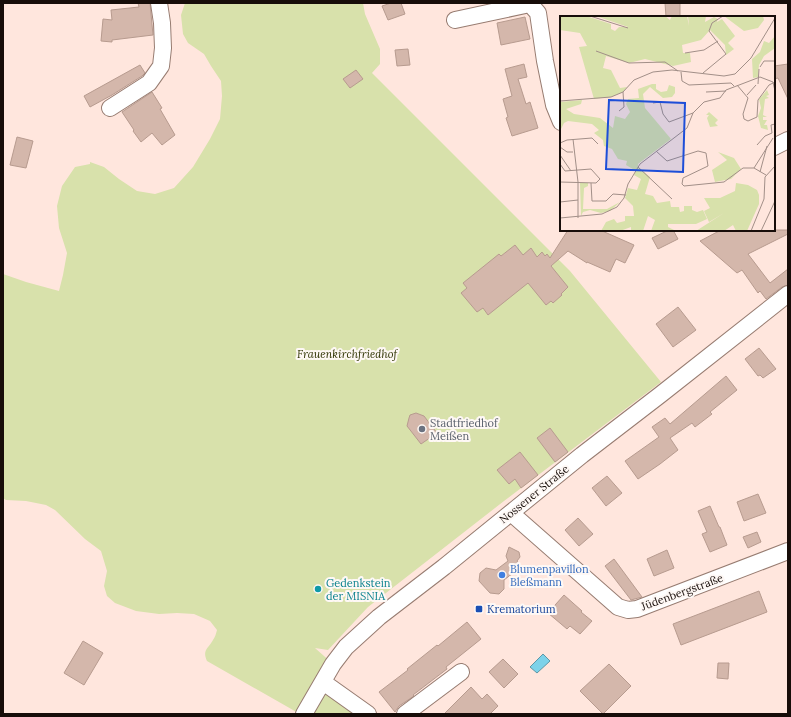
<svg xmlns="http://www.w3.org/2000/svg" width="791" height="717" viewBox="0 0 791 717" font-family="Lora,serif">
<rect width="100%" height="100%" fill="#ffe6dd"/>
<path fill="#d8e1ab" d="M 185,3 L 363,3 L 365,14 L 380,49 L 380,64 L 372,73 L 570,271 L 661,382 L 504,501 L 368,607 L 328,650 L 315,648 L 333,664 L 323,682 L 368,714 L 300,714 L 207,661 C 202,650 208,649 213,640 C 215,637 216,634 217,630 L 210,621 L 194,614 L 177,613 L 159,614 L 136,611 L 115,603 L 107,596 L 104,586 L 107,571 L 101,551 L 85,539 L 55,510 L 46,505 L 26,501 L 6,500 L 3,498 L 3,274 L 26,282 L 59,291 L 63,275 L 67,253 L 59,228 L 57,206 L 62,186 L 75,167 L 90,164 L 90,162 L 104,167 L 119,179 L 137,191 L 155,194 L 174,188 L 193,167 L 210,139 L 220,119 L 222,96 L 221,81 L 211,66 L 204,54 L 188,43 L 183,34 L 181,15 Z"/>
<path fill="#7dd2e9" stroke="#5e97a6" d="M 543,654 L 550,661 L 537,673 L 530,667 Z"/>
<path fill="#d4b7ab" stroke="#b79b8f" d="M 138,3 L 150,3 L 153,35 L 112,40 L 112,42 L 101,41 L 103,19 L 112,20 L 111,10 L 139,7 Z
M 391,3 L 401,3 L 405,14 L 388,20 L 382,6 Z
M 665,3 L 680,3 L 680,17 L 666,17 Z
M 525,17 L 530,39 L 501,45 L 497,23 Z
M 408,49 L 410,65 L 397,66 L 395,50 Z
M 524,64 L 527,77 L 518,79 L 526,104 L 530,102 L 538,128 L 512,136 L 506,118 L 508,117 L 503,99 L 512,96 L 505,69 Z
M 788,64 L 788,99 L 778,78 L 774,79 L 774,66 Z
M 140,65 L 145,73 L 142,76 L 112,95 L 90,107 L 84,96 Z
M 356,70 L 363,79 L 350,88 L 343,79 Z
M 152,92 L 162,108 L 160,109 L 175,135 L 162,145 L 152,133 L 141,142 L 133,131 L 134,130 L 122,112 Z
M 17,137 L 33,141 L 26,168 L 10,165 Z
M 568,230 L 600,230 L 634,245 L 625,263 L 616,259 L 610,272 L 587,262 L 587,263 L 568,251 L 551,266 L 568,287 L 561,294 L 562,295 L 553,303 L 551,301 L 546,305 L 528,283 L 488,315 L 483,308 L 477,312 L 461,293 L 467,288 L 463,283 L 499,254 L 501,256 L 515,245 L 523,255 L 531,248 L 537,257 L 542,252 L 545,256 L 547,254 L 550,258 Z
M 669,230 L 673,230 L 678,239 L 658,249 L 652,238 Z
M 721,230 L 788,230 L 788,234 L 748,254 L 770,283 L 788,269 L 788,285 L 782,287 L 766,299 L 760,291 L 758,293 L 742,270 L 737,273 L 700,241 Z
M 678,307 L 696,330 L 673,347 L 656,324 Z
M 759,348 L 776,369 L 763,378 L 760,375 L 758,376 L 745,359 Z
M 726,376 L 737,390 L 710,412 L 712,414 L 695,427 L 692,423 L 670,438 L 678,450 L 660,464 L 638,479 L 625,461 L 659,437 L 652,427 L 665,418 L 670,424 Z
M 416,413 L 424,416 L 437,433 L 421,444 L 407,426 L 409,418 L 410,415 Z
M 550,428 L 568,452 L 555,462 L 537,438 Z
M 520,452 L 538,475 L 521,488 L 515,479 L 509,484 L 497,470 Z
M 607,476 L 622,493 L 606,506 L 592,488 Z
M 758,494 L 766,513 L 744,521 L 737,502 Z
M 710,506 L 719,527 L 720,527 L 727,545 L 710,552 L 702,534 L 707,532 L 698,511 Z
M 578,518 L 593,534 L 579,546 L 565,530 Z
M 757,532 L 761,542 L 748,548 L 743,537 Z
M 509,547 L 519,552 L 520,557 L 517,561 L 521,567 L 504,580 L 504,589 L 499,594 L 490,593 L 479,581 L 480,573 L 486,568 L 496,570 L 508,561 L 506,556 Z
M 667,550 L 674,568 L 654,576 L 647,559 Z
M 614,559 L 642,597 L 631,600 L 605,566 Z
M 759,591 L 767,612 L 681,645 L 673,624 Z
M 564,595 L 582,611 L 581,612 L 592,621 L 580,634 L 570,626 L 567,629 L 548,613 Z
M 467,622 L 481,639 L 446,667 L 447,669 L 413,695 L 414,696 L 399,706 L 395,712 L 379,692 L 408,670 L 407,669 L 437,645 L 438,646 Z
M 83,641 L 103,653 L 84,685 L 64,673 Z
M 503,659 L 518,674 L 504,688 L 489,672 Z
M 718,663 L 729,663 L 728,679 L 717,678 Z
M 609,664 L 631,686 L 603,714 L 580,691 Z
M 471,687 L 482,699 L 487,694 L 498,706 L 490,714 L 444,714 Z"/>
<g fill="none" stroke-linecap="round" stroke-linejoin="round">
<g stroke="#977c71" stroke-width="18">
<path id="minor" d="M 455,20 L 530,4 L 538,13 L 545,61 L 554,105 L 561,122
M 110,108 L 149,83 L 161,66 L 163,48 L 162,23 L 159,3
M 774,147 L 788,140
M 511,513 L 618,607 L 628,610 L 637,609 L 788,551
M 323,682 L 368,714
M 304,714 L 333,664 L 346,647 L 379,617 L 444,567 L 582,455 L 660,395 L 788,294
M 405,714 L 461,672"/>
</g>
<use href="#minor" stroke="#fff" stroke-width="16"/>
</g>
<circle fill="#6b7280" stroke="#fef8f5" stroke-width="1.5" cx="422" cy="429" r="4"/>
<circle fill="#3f7fe0" stroke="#fef8f5" stroke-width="1.5" cx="502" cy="575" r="4"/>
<circle fill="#0f9aa8" stroke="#fef8f5" stroke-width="1.5" cx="318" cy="589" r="4"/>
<rect fill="#1a4fb4" stroke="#fef8f5" stroke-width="1.5" x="475" y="605" width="8" height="8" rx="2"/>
<g text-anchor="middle" stroke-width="4" stroke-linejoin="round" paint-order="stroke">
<g font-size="11" font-style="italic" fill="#2e3300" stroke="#fef8f5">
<text x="347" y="358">Frauenkirchfriedhof</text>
</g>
<g font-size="11" fill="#5b616d" stroke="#fef8f5" text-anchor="start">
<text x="430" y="427">Stadtfriedhof<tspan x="430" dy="13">Meißen</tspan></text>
</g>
<g font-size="11" fill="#170d09" stroke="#fef8f5">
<text transform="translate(534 494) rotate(-39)" y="4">Nossener Straße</text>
<text transform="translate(682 592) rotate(-20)" y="4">Jüdenbergstraße</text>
</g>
<g font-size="11" fill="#366cbe" stroke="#fef8f5" text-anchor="start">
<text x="510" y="573">Blumenpavillon<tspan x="510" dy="13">Bleßmann</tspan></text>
</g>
<g font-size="11" fill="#0d838f" stroke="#fef8f5" text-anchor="start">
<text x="326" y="587">Gedenkstein<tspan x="326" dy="13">der MISNIA</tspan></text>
</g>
<g font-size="11" fill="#164399" stroke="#fef8f5" text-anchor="start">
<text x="487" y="613">Krematorium</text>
</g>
</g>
<g transform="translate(560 16)">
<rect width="215" height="215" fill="#ffe6dd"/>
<path d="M 0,0 L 26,0 L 51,8 L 51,13 L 55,15 L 59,11 L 68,11 L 36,0 L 105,0 L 110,4 L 112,0 L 127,0 L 129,10 L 128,0 L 146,0 L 145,6 L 154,1 L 158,3 L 157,6 L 162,3 L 175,20 L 168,27 L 174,33 L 166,39 L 165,29 L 150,14 L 141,24 L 122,29 L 123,37 L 130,37 L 131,46 L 113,50 L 85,43 L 69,47 L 46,40 L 43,52 L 51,54 L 60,72 L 67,71 L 63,76 L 51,81 L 34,83 L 19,31 L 27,30 L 20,17 L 0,14 ZM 164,0 L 203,0 L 204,4 L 198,12 L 184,15 ZM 215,20 L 215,32 L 204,40 L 199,49 L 198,61 L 193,62 L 192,43 L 200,36 L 204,25 L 209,27 ZM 92,68 L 96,68 L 96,73 L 101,76 L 107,75 L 109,69 L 115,71 L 115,77 L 112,81 L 103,82 L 90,71 L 83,78 L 85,92 L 111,123 L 78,148 L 78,151 L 90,161 L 85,178 L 93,180 L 97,187 L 110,185 L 111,191 L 119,191 L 120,196 L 124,195 L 124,190 L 132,190 L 132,194 L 137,196 L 143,194 L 147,203 L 136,208 L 108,208 L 108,211 L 116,215 L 91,215 L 95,204 L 88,200 L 83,215 L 71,215 L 71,211 L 60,215 L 41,215 L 46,206 L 54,203 L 57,207 L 65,205 L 65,200 L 74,200 L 73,190 L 65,182 L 68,172 L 77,174 L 81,163 L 74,159 L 76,155 L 66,149 L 67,145 L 58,143 L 52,133 L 44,130 L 43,124 L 34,117 L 39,114 L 32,108 L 8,105 L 4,107 L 0,115 L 0,86 L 22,84 L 21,88 L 6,93 L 14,98 L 40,102 L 53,112 L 55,100 L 65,103 L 70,96 L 66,88 L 68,83 L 79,82 L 78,73 ZM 207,74 L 209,79 L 206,80 L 209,82 L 205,83 L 203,99 L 207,101 L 203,101 L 203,104 L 207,104 L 204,109 L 207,109 L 208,114 L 201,112 L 198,100 L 201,92 L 199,83 ZM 149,96 L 158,104 L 155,107 L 158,110 L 150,111 L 147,102 L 149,99 L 146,99 ZM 158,136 L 174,142 L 181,153 L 171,163 L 155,166 L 152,154 L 167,144 ZM 20,167 L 28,167 L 28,170 L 24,172 L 23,193 L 47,193 L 60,186 L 50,195 L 41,197 L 30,194 L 23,196 L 21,200 ZM 176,167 L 188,169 L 197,174 L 199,179 L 199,188 L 187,215 L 176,215 L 173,209 L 164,215 L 136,215 L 164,197 L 149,206 L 144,195 L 150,192 L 144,182 L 160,182 L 175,175 Z" fill="#d8e1ab"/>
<path fill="none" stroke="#a28f88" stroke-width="1" d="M 30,0 L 68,12M 36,35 L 69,47 L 105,46 L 118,55M 125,37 L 144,34 L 158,25M 200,51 L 204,45 L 215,45M 121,56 L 122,65 L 129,69 L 171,67 L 174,70M 143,57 L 166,38 L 149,15 L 152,7 L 163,0M 198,68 L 199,53M 177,69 L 188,82 L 183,98 L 184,103 L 188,105 L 197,101 L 198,84 L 209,69 L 215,66M 146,76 L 166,75M 187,79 L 196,69M 0,85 L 51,81 L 63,76 L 74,64 L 93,56 L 112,54 L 164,60 L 175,58 L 191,42 L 215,2M 93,87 L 100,86 L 103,98 L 109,106 L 133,97M 59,95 L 64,91 L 63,76M 212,117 L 211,109 L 215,108M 13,123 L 18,166 L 18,202M 0,127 L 7,124 L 32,122 L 38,128M 197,129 L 205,120 L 212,117M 0,131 L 7,136 L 13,136M 96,135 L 107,145 L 138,135 L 146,137 L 148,150 L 123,162 L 122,168 L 124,170 L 164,166 L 183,152 L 194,152 L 206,159M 0,139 L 11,155M 0,148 L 5,155 L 31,153 L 40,163 L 36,167 L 0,166M 78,151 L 112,183M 194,152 L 213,122M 200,156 L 207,130M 31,167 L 32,185 L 46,185 L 53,178 L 66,179M 0,186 L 18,184M 0,202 L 42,198 L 57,191 L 64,182 L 68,168 L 80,148 L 127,112 L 133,97 L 144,86 L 160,82 L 166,74 L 200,61 L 213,66 L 215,75M 191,215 L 204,183 L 205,161 L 215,150M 201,215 L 215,185"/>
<path fill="#1d4ed8" fill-opacity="0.15" stroke="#1d4ed8" stroke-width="2" d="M 49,84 L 125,87 L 123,156 L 46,153 Z"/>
<rect width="215" height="215" fill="none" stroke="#170d09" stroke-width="2"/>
</g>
<rect width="791" height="717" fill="none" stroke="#170d09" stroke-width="8"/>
</svg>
